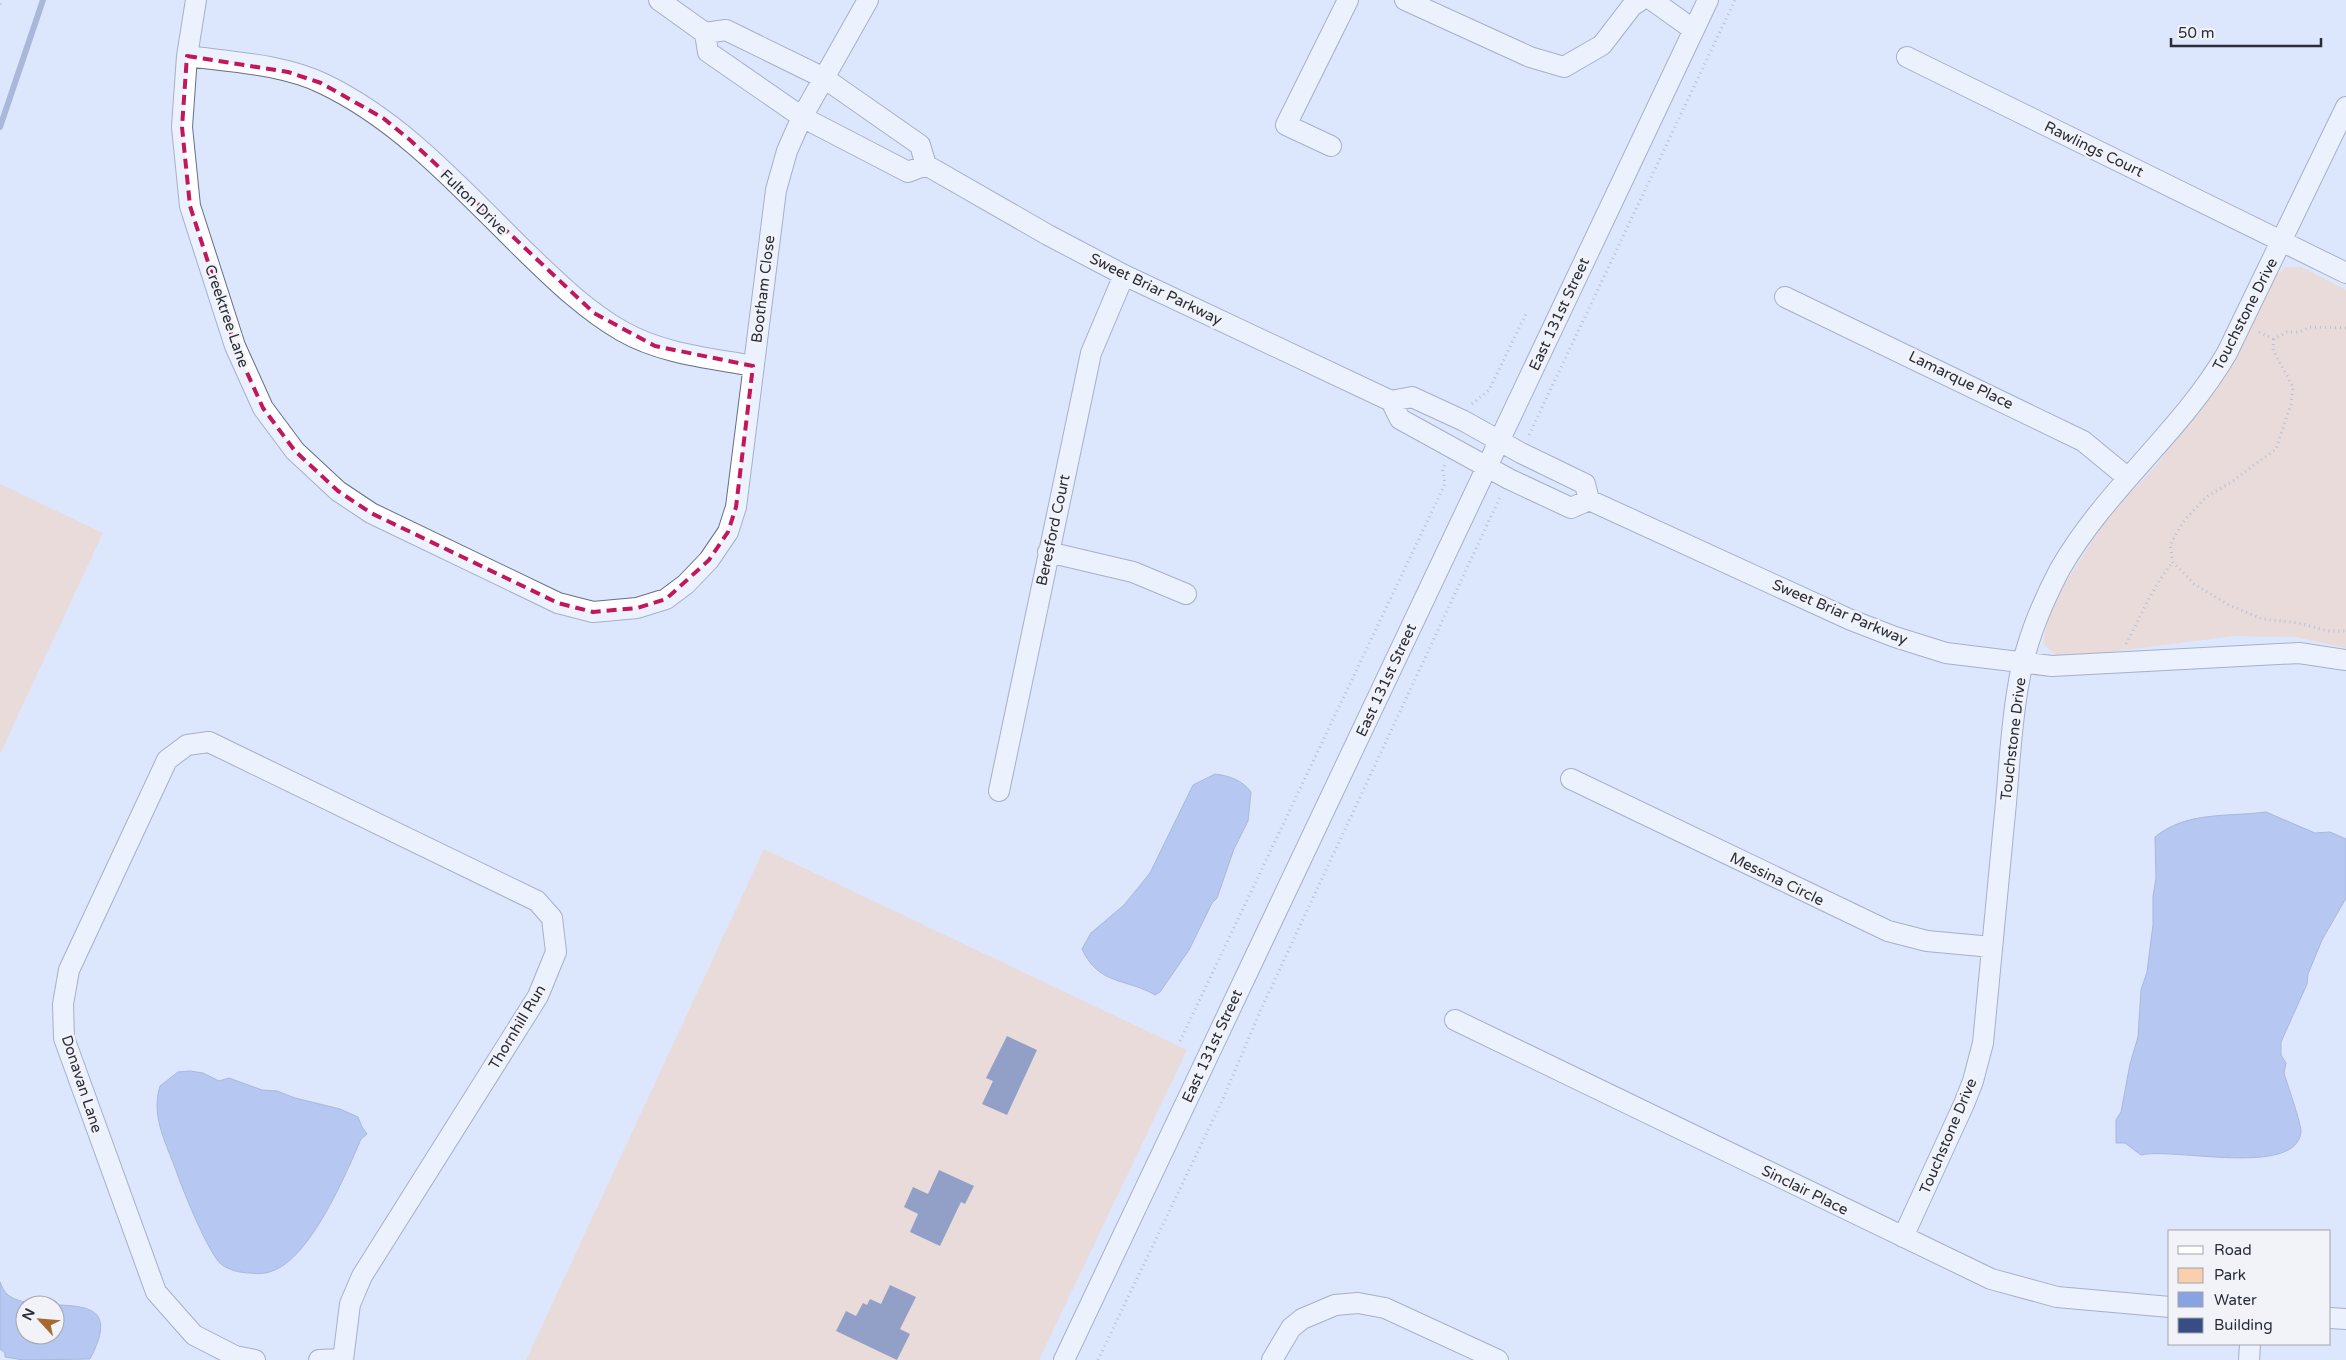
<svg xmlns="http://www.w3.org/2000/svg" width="2346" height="1360" viewBox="0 0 2346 1360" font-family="'Varela Round',sans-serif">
<rect width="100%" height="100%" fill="#dce6fd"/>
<path fill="#f9cfad" d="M 2285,267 L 2301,267 L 2346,290 L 2346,648 L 2295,637 L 2235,636 L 2069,657 L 2057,655 L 2043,644 L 2050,608 L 2106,519 L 2156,466 L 2236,357 L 2275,277 Z
M 0,484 L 103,533 L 0,754 Z
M 764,849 L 1187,1050 L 1039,1360 L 526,1360 Z"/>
<path fill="#88a2e2" stroke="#6b7faf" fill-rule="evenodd" d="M 1215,774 C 1230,776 1242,780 1251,792 L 1248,821 L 1234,849 L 1217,898 L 1212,903 L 1189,950 L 1160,992 L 1155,995 C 1127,978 1099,986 1082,949 L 1091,933 L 1124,905 L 1150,873 L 1193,785 Z
M 2266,812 L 2315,833 L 2330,832 L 2346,839 L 2346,898 L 2322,940 L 2308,974 L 2307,984 L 2281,1042 L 2281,1055 L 2286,1063 L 2284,1073 C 2287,1083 2302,1126 2301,1132 C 2296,1178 2173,1147 2141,1155 L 2125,1143 L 2116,1143 L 2116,1120 L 2121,1112 L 2130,1064 L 2138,1037 L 2141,990 L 2147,972 L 2153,925 L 2153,896 L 2156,878 L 2155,837 C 2186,811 2229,817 2266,812 Z
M 190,1071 L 203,1073 L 219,1081 L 229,1078 L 262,1090 L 277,1091 L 295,1098 L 340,1109 L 358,1117 L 362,1127 L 367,1134 L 361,1139 C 346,1174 310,1259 272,1271 C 265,1274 257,1274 250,1273 C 241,1273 228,1270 221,1264 C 209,1254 184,1193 178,1176 C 168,1146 150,1118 160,1086 L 178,1072 Z
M 0,1282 C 2,1287 4,1292 8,1295 C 39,1319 132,1280 90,1359 L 23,1360 L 5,1357 L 5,1353 L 0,1349 ZM 25,1305 L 55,1305 L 55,1335 L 25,1335 Z"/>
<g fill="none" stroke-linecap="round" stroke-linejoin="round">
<path stroke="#6b7faf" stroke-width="6" d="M 0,127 L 43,0"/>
</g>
<path fill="#384d86" d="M 1007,1036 L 1037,1050 L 1007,1115 L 982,1104 L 993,1081 L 986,1078 Z
M 939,1170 L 974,1186 L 965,1204 L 961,1202 L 940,1246 L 910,1232 L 918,1214 L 904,1207 L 913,1187 L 928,1194 Z
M 890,1285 L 916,1297 L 900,1329 L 910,1334 L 897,1360 L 836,1331 L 846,1311 L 856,1316 L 863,1303 L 867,1305 L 870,1299 L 881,1304 Z"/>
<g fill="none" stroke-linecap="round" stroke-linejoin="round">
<g stroke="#646f88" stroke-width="22">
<path id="minor" d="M 196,0 L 187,56 L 182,127 L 190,206 L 235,346 L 263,408 L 295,451 L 338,491 L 371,513 L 558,603 L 593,612 L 637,608 L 666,599 L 686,584 L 709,560 L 728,532 L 736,507 L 776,190 L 787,151 L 802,117 L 868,0
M 659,0 L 705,33 L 726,30 L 824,78 L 920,145 L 926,165 L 1048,235 L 1124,275 L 1391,401 L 1412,397 L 1464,421 L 1521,453 L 1585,484 L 1589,500
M 1405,0 L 1530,57 L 1564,67 L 1602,45 L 1632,6 L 1641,0
M 1652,0 L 1694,30
M 705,33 L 708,52 L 802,117 L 908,172 L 926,165
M 187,56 C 231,62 283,64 324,84 C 405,123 465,193 529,255 C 558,283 587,311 622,331 C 662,354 710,358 753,366
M 1907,57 L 2346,273
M 1331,146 L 1286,125 L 1348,0
M 1785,297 L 2083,441 L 2128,478
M 1391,401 L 1400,419 L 1509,479 L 1571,508 L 1589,500 L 1851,620 L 1895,637 L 1946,653 L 2052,666 L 2299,653 L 2346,660
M 1048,552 L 1133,572 L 1186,594
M 1571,779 L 1888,931 L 1927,941 L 1992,947
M 999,791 L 1091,353 L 1124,275
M 1455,1020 L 1991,1279 L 2057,1297 L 2170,1307
M 1903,1237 L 1964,1104 L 1973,1081 L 1983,1043 C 1990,969 1997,896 2004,823 C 2009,778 2010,732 2018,687 C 2024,647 2041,605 2060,569 C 2106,489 2181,432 2227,353 L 2346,107
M 2330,1318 L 2346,1319
M 255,1360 L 235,1356 L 194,1335 L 156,1292 L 64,1038 L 63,1004 L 69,970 L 167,760 L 187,745 L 209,742 L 537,901 L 552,918 L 556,952 L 538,996 L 362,1276 L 350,1304 L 343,1360
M 319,1360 L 343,1359
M 1064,1360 L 1708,0
M 1272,1360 L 1291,1328 L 1302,1319 L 1335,1305 L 1358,1303 L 1385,1308 L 1498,1360
M 2249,1360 L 2250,1344"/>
</g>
<path stroke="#8a92a3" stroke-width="3" stroke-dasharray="1 4" stroke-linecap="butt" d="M 0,4 L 3,0
M 2346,328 L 2310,327 L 2300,332 L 2287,332 L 2274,339 L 2273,350 L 2293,387 L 2291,404 L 2276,449 L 2230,483 L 2206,497 L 2183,522 L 2170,545 L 2173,562 L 2194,584 L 2229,605 L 2262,619 L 2299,623 L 2328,631 L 2346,631
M 2259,332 L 2274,339
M 1472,404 L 1489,390 L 1526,314
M 1529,435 L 1735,0
M 2126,644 C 2141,616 2152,587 2173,562
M 1180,1041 L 1445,484 L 1443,470 L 1445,464
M 1098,1360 L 1222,1101 L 1263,1005 L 1501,495"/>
<use href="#minor" stroke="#fff" stroke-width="20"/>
</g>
<path d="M0 0H2346V1360H0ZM 187,56 L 288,72 L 321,83 L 383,118 L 410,140 L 594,313 L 655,346 L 753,366 L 736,507 L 728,532 L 709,560 L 666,599 L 637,608 L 593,612 L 558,603 L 371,513 L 338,491 L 295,451 L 263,408 L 235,346 L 190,206 L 182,127 Z" fill="#dce6fd" fill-opacity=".55" fill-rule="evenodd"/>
<path fill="none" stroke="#c2185b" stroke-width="4" stroke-dasharray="10 6" stroke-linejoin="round" d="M 187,56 L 288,72 L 321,83 L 383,118 L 410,140 L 594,313 L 655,346 L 753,366 L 736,507 L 728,532 L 709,560 L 666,599 L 637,608 L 593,612 L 558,603 L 371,513 L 338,491 L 295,451 L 263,408 L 235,346 L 190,206 L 182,127 Z"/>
<g text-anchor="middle" stroke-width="5" stroke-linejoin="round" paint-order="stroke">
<g font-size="15" fill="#282d38" stroke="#f1f3f9">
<text transform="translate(2094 149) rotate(26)" y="5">Rawlings Court</text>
<text transform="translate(474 202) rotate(44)" y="5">Fulton Drive</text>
<text transform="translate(763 289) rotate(-83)" y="5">Bootham Close</text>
<text transform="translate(1156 289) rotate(26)" y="5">Sweet Briar Parkway</text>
<text transform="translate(1559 314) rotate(-65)" y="5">East 131st Street</text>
<text transform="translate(2245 314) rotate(-63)" y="5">Touchstone Drive</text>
<text transform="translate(227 316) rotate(71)" y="5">Creektree Lane</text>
<text transform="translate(1961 380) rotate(26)" y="5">Lamarque Place</text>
<text transform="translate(1053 530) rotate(-78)" y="5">Beresford Court</text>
<text transform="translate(1840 612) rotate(23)" y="5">Sweet Briar Parkway</text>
<text transform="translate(1386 680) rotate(-65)" y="5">East 131st Street</text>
<text transform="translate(2013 739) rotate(-83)" y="5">Touchstone Drive</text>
<text transform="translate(1777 879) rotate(26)" y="5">Messina Circle</text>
<text transform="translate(517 1027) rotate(-59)" y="5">Thornhill Run</text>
<text transform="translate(1212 1046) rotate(-65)" y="5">East 131st Street</text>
<text transform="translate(82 1084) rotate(72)" y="5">Donavan Lane</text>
<text transform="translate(1948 1136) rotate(-67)" y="5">Touchstone Drive</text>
<text transform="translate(1805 1190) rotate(26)" y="5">Sinclair Place</text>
</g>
</g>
<rect x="2168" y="1230" width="162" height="115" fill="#f1f3f9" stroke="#a1a4ac"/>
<rect x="2178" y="1246" width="25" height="8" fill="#ffffff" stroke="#a1a4ac"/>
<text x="2214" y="1255" font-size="15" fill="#282d38">Road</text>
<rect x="2178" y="1268" width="25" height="15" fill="#f9cfad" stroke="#a1a4ac"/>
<text x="2214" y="1280" font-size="15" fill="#282d38">Park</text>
<rect x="2178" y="1292" width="25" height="15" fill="#88a2e2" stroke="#a1a4ac"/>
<text x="2214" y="1305" font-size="15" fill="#282d38">Water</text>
<rect x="2178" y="1318" width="25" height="15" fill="#384d86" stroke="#a1a4ac"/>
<text x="2214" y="1330" font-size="15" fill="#282d38">Building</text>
<g transform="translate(40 1320) rotate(296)"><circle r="24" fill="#f1f3f9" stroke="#a1a4ac"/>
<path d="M0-4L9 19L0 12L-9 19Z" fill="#a6682d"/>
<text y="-8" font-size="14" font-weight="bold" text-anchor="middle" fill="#282d38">N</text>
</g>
<path d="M2171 38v8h150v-8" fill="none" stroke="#282d38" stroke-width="2.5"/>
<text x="2178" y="38" font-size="15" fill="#282d38" stroke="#f1f3f9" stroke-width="4" paint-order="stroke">50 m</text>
</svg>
